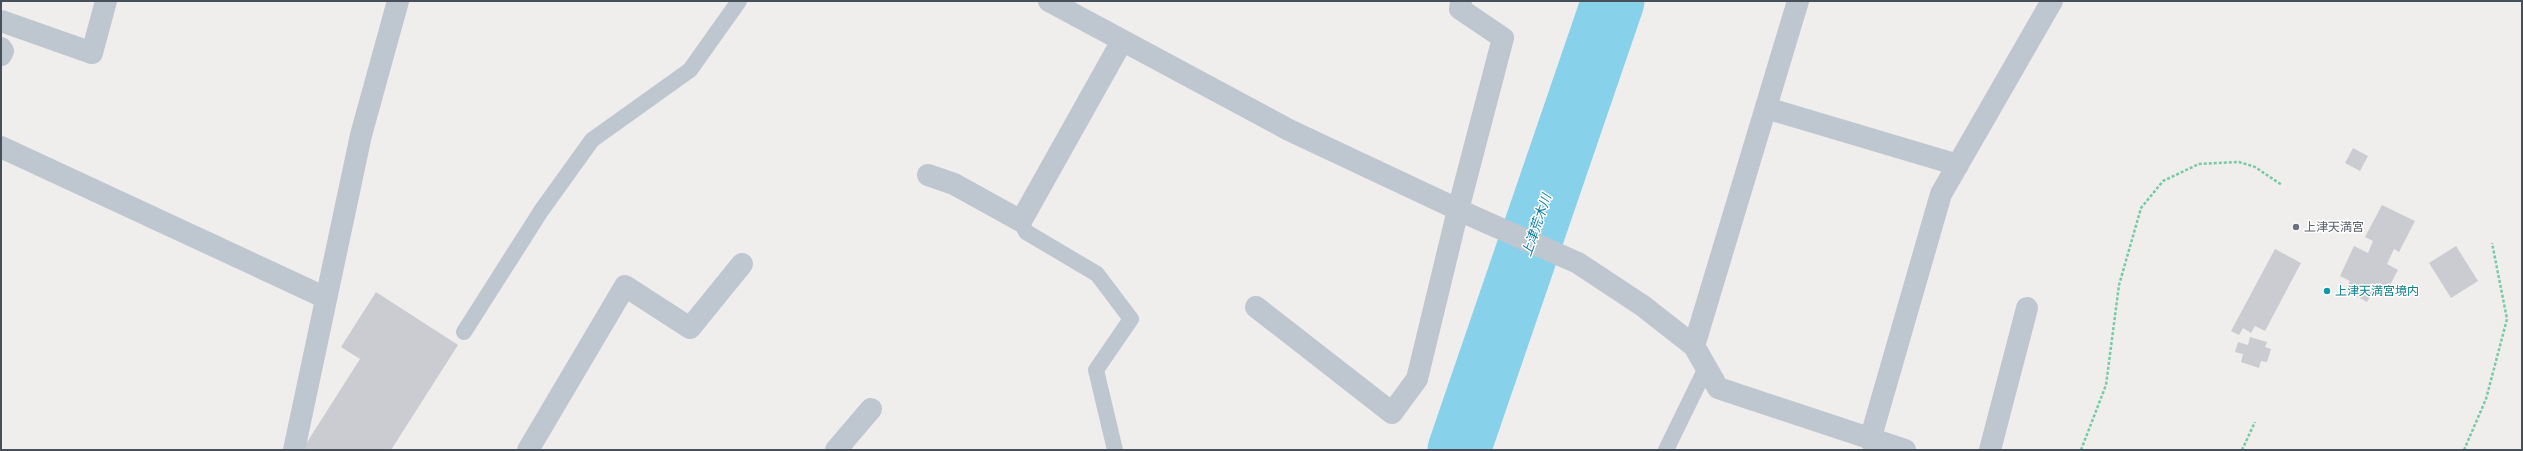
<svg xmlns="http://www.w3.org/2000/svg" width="2523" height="451" viewBox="0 0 2523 451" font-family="'Varela Round','Noto Sans JP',sans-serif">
<rect width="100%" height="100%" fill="#f0eded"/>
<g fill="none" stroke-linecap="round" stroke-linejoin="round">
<path stroke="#88d1eb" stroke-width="63" d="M 1459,450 L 1613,1"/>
</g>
<path fill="#caccd2" d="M 2353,148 L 2368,156 L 2360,171 L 2345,163 Z
M 2382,205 L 2415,221 L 2399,252 L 2394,249 L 2387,264 L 2398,270 L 2383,298 L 2373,292 L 2367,302 L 2345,290 L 2350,281 L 2340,276 L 2354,246 L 2368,253 L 2373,241 L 2365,237 Z
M 2456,246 L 2478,281 L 2451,298 L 2429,263 Z
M 2275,249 L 2301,263 L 2265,331 L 2255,326 L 2251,333 L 2243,328 L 2239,335 L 2231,331 Z
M 376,292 L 458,345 L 391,450 L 302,450 L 360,359 L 341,347 Z
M 2250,337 L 2267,342 L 2265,347 L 2271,349 L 2267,362 L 2261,361 L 2259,368 L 2241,362 L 2243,354 L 2235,352 L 2238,342 L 2248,345 Z"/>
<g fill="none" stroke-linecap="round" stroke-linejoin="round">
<path stroke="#73cca4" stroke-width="2.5" stroke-dasharray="3 2" stroke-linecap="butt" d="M 2081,450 L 2106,385 L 2119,285 L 2141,208 L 2163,181 L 2199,164 L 2239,162 L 2255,167 L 2282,185
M 2242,450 L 2255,422
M 2464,450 L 2486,399 L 2507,319 L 2492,243"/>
<path stroke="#bec7cf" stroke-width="16" d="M 1021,221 L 1026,232 L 1097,274 L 1131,319 L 1096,370 L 1115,450
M 464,332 L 541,211 L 592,140 L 690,70 L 739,1
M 1666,450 L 1706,368"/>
<path stroke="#bec7cf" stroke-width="22" d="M 1049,1 L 1289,130 L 1472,216 L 1578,263 L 1643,306 L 1694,346 L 1718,388 L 1905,450
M 1,21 L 92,53 L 106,1
M 1,48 L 3,51 L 1,55
M 1766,108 L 1958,165
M 1,147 L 326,298
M 928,175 L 954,184 L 1021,221 L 1122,41
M 1256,307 L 1392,413 L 1417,379 L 1458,210 L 1503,38 L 1460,9 L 1461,1
M 1694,346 L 1798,1
M 1870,440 L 1941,194 L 2052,1
M 294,450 L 361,135 L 398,1
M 528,450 L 625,286 L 690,328 L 742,264
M 836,450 L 871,409
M 1990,450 L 2027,308"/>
</g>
<circle fill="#6b7280" stroke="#fff" stroke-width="1.5" cx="2296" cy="227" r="4"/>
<circle fill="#0f9aa8" stroke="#fff" stroke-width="1.5" cx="2327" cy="291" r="4"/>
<g text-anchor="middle" stroke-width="3" stroke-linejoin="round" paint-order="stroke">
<g font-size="12" fill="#5b616d" stroke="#fff" text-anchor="start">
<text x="2304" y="231">上津天満宮</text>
</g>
<g font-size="12" fill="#0d838f" stroke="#fff" text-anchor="start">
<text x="2335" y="295">上津天満宮境内</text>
</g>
<g font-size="13" font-style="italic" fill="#0d7ea6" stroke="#fff">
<text transform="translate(1536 225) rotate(-71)" y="5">上津荒木川</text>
</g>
</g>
<rect width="2523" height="451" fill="none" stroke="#464f5a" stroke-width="4"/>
</svg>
